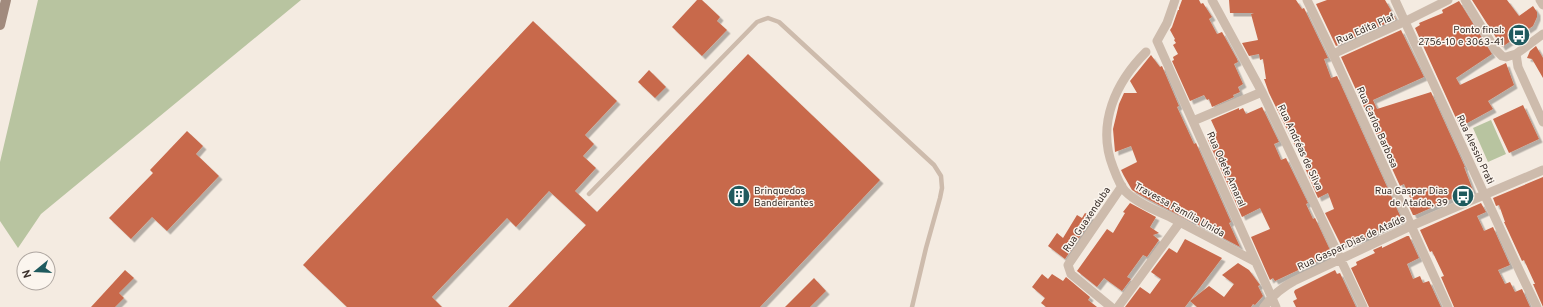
<svg xmlns="http://www.w3.org/2000/svg" width="1543" height="307" viewBox="0 0 1543 307" font-family="Overpass,sans-serif">
<defs>
<filter id="shadow"><feDropShadow dx="3.5" dy="3.5" stdDeviation="0" flood-color="#0004"/></filter>
</defs>
<rect width="100%" height="100%" fill="#f4ebe1"/>
<path fill="#b8c4a0" d="M 38,0 L 301,0 L 41,214 L 18,248 L 0,221 L 0,162 Z
M 1491,120 L 1506,154 L 1488,162 L 1473,128 Z"/>
<path fill="#c8694b" filter="url(#shadow)" d="M 697,0 L 702,0 L 720,17 L 717,21 L 727,30 L 702,56 L 672,27 Z
M 1182,0 L 1199,0 L 1201,4 L 1203,3 L 1212,17 L 1209,19 L 1217,34 L 1222,32 L 1237,59 L 1238,62 L 1234,64 L 1243,84 L 1238,87 L 1240,92 L 1233,95 L 1234,97 L 1212,107 L 1209,99 L 1207,100 L 1204,95 L 1190,101 L 1172,61 L 1174,60 L 1173,57 L 1178,54 L 1173,45 L 1176,43 L 1174,40 L 1175,39 L 1170,30 L 1172,27 L 1178,10 L 1179,10 L 1179,8 Z
M 1229,0 L 1296,0 L 1302,9 L 1304,8 L 1328,58 L 1324,59 L 1331,78 L 1337,76 L 1402,220 L 1375,232 L 1376,236 L 1369,239 L 1368,237 L 1349,244 L 1348,242 L 1341,245 L 1325,213 L 1334,209 L 1328,193 L 1318,198 L 1305,168 L 1309,166 L 1299,144 L 1295,146 L 1269,93 L 1264,79 L 1266,79 L 1263,59 L 1260,60 L 1259,54 L 1249,56 L 1242,43 L 1258,40 L 1251,14 L 1254,13 L 1230,13 Z
M 1327,0 L 1385,0 L 1396,19 L 1336,46 L 1316,4 Z
M 1472,0 L 1507,0 L 1519,16 L 1533,6 L 1537,12 L 1537,17 L 1533,26 L 1502,47 Z
M 1459,1 L 1492,54 L 1456,78 L 1460,85 L 1506,63 L 1514,85 L 1488,101 L 1493,109 L 1460,127 L 1415,28 L 1420,25 L 1419,23 L 1443,13 L 1442,10 Z
M 533,21 L 617,101 L 585,135 L 594,144 L 583,156 L 596,168 L 575,191 L 597,212 L 748,54 L 880,180 L 760,307 L 508,307 L 586,225 L 549,191 L 516,227 L 507,218 L 432,297 L 442,307 L 347,307 L 303,265 Z
M 1401,30 L 1424,77 L 1373,100 L 1377,109 L 1431,92 L 1465,167 L 1464,167 L 1474,193 L 1461,198 L 1460,195 L 1415,215 L 1413,215 L 1407,202 L 1411,200 L 1404,184 L 1400,186 L 1341,57 Z
M 1536,46 L 1543,58 L 1543,78 L 1532,59 L 1527,58 L 1530,51 Z
M 1151,55 L 1160,67 L 1162,66 L 1179,106 L 1177,107 L 1194,144 L 1196,143 L 1231,222 L 1229,223 L 1240,247 L 1195,223 L 1196,221 L 1192,222 L 1144,197 L 1132,190 L 1124,176 L 1121,170 L 1137,162 L 1131,146 L 1115,152 L 1113,129 L 1119,104 L 1124,93 L 1137,93 L 1130,81 Z
M 649,70 L 666,87 L 655,98 L 638,82 Z
M 1523,105 L 1539,139 L 1509,153 L 1493,119 Z
M 1262,107 L 1279,142 L 1274,144 L 1281,160 L 1286,158 L 1308,203 L 1306,204 L 1313,219 L 1315,218 L 1330,250 L 1327,252 L 1328,256 L 1275,281 L 1273,278 L 1270,280 L 1251,237 L 1270,229 L 1260,208 L 1242,217 L 1207,138 L 1217,133 L 1211,120 L 1239,108 L 1239,110 L 1243,108 L 1246,114 Z
M 187,131 L 203,146 L 196,154 L 219,176 L 167,231 L 152,217 L 131,239 L 109,218 L 153,173 L 150,170 Z
M 1543,177 L 1543,307 L 1533,284 L 1535,284 L 1524,260 L 1522,261 L 1504,222 L 1505,222 L 1499,205 L 1496,206 L 1493,198 Z
M 1130,203 L 1156,217 L 1150,227 L 1159,233 L 1153,235 L 1159,240 L 1147,257 L 1143,255 L 1127,277 L 1131,279 L 1122,291 L 1104,278 L 1097,287 L 1077,271 L 1107,229 L 1113,233 L 1125,213 L 1123,212 Z
M 1481,203 L 1486,212 L 1477,216 L 1484,231 L 1493,227 L 1510,265 L 1498,270 L 1505,284 L 1510,282 L 1515,292 L 1522,289 L 1530,307 L 1454,307 L 1441,277 L 1444,276 L 1432,251 L 1430,252 L 1420,230 Z
M 1085,213 L 1093,217 L 1065,259 L 1048,246 L 1057,233 L 1063,238 L 1077,215 L 1082,218 Z
M 1407,236 L 1409,236 L 1419,258 L 1407,264 L 1413,279 L 1420,276 L 1423,283 L 1429,281 L 1441,307 L 1369,307 L 1351,268 L 1357,265 L 1356,262 L 1375,253 L 1373,250 L 1382,246 L 1382,248 Z
M 1185,239 L 1222,258 L 1185,307 L 1125,307 L 1140,287 L 1150,294 L 1161,279 L 1151,272 L 1169,248 L 1177,253 Z
M 1238,263 L 1249,270 L 1260,285 L 1258,286 L 1263,296 L 1255,305 L 1253,304 L 1251,307 L 1197,307 L 1190,301 L 1209,286 L 1224,297 L 1234,284 L 1222,275 Z
M 125,270 L 134,278 L 119,293 L 124,298 L 115,307 L 91,307 Z
M 1335,270 L 1337,274 L 1340,273 L 1356,307 L 1296,307 L 1293,301 L 1297,299 L 1294,292 L 1295,290 Z
M 1042,274 L 1048,279 L 1052,274 L 1063,281 L 1066,277 L 1090,297 L 1088,300 L 1097,307 L 1046,307 L 1041,303 L 1045,298 L 1032,287 Z
M 814,278 L 826,291 L 810,307 L 785,307 Z"/>
<g fill="none" stroke-linecap="round" stroke-linejoin="round">
<path stroke="#cdbbac" stroke-width="4.5" d="M 589,194 L 757,22 L 768,18 L 779,22 L 934,165 L 941,176 L 942,188 L 940,198 L 926,248 L 912,307"/>
<path stroke="#cdbbac" stroke-width="9" d="M 1175,0 L 1167,23 L 1157,41 L 1276,307
M 1212,0 L 1262,92 L 1363,307
M 1307,0 L 1333,54 L 1448,307
M 1395,0 L 1521,274 L 1537,307
M 1465,0 L 1495,49 L 1502,56 L 1506,57 L 1516,54 L 1543,34
M 1540,0 L 1543,5
M 1146,52 C 1116,82 1096,124 1113,167 C 1116,175 1119,184 1125,191 C 1137,203 1155,210 1170,217 C 1199,232 1227,247 1256,262
M 1333,54 L 1406,21 L 1448,0
M 1516,54 L 1518,67 L 1543,122
M 1193,121 L 1262,92
M 1111,307 L 1071,274 L 1068,265 L 1122,186
M 1118,307 L 1180,222
M 1264,307 C 1272,296 1281,288 1294,281 L 1411,226 L 1543,170"/>
<path stroke="#a18a7d" stroke-width="10" d="M 0,25 L 6,0"/>
</g>
<defs>
<g id="bus-disc" transform="scale(1.15)"><circle r="9.5" fill="#1f5a5e" stroke="#fbf5ee"/><path d="M-5-6H5V4H4V6H2V4H-2V6H-4V4H-5ZM-3.5-4V0h7V-4ZM-3.5 1.2v1.5H-2V1.2ZM2 1.2v1.5H3.5V1.2Z" fill="#fff"/></g>
<g id="building-disc" transform="scale(1.15)"><circle r="9.5" fill="#1f5a5e" stroke="#fbf5ee"/><path d="M-4-6H4V6H1V3H-1V6H-4ZM-2.5-4.3h1.7v1.8h-1.7ZM.8-4.3h1.7v1.8H.8ZM-2.5-1h1.7V.8h-1.7ZM.8-1h1.7V.8H.8Z" fill="#fff"/></g>
</defs>
<g fill-rule="evenodd">
<use href="#bus-disc" x="1519" y="35"/>
<use href="#building-disc" x="739" y="196"/>
<use href="#bus-disc" x="1463" y="196"/>
</g>
<g text-anchor="middle" stroke-width="3" stroke-linejoin="round" paint-order="stroke">
<g font-size="10" fill="#3b302b" stroke="#fbf5ee">
<text transform="translate(1365 28) rotate(-24)" y="4">Rua Edita Plaf</text>
<text transform="translate(1378 127) rotate(66)" y="4">Rua Carlos Barbosa</text>
<text transform="translate(1301 147) rotate(65)" y="4">Rua Andréas de Silva</text>
<text transform="translate(1476 149) rotate(65)" y="4">Rua Alessio Prati</text>
<text transform="translate(1227 169) rotate(66)" y="4">Rua Odete Amaral</text>
<text transform="translate(1180 209) rotate(29)" y="4">Travessa Família Unida</text>
<text transform="translate(1086 219) rotate(-56)" y="4">Rua Guaxenduba</text>
<text transform="translate(1351 242) rotate(-25)" y="4">Rua Gaspar Dias de Ataíde</text>
</g>
<g font-size="10" fill="#3b302b" stroke="#fbf5ee" text-anchor="end">
<text x="1504" y="33">Ponto final:<tspan x="1504" dy="12">2756-10 e 3063-41</tspan></text>
<text x="754" y="194" text-anchor="start">Brinquedos<tspan x="754" dy="12">Bandeirantes</tspan></text>
<text x="1448" y="194">Rua Gaspar Dias<tspan x="1448" dy="12">de Ataíde, 39</tspan></text>
</g>
</g>
<g transform="translate(36 271) rotate(252)"><circle r="19" fill="#fbf5ee" stroke="#aea6a0"/>
<path d="M0-3L7 15L0 10L-7 15Z" fill="#1f5a5e"/>
<text y="-6" font-size="11" font-weight="bold" text-anchor="middle" fill="#3b302b">N</text>
</g>
</svg>
